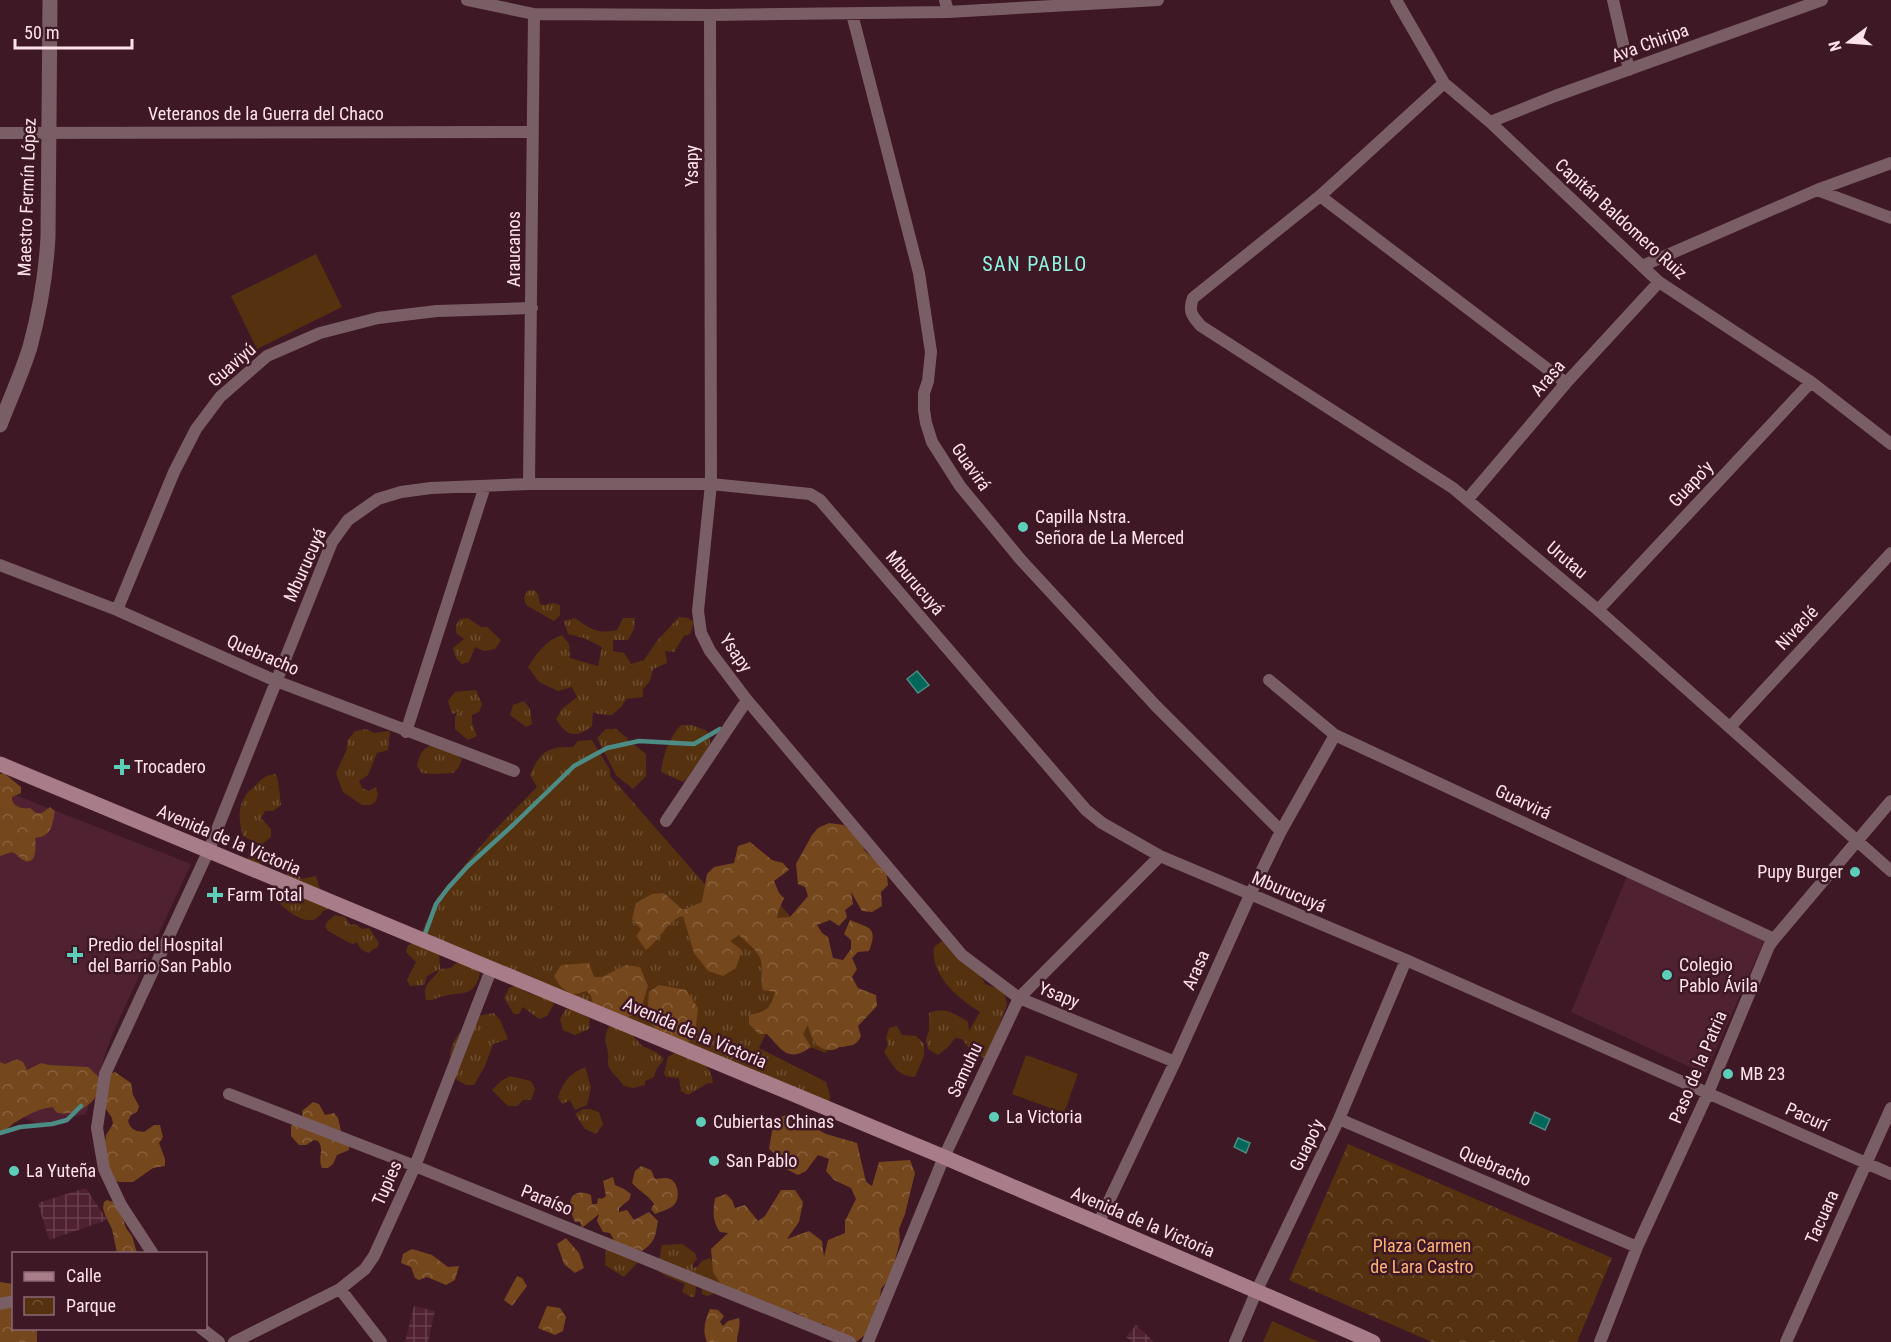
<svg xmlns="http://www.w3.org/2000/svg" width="1891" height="1342" viewBox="0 0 1891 1342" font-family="'Roboto Condensed',sans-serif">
<defs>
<pattern id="industrial-grid" width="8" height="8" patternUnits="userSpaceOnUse" patternTransform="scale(1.5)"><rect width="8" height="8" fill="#4f2131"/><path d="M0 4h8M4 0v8" fill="none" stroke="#69414f"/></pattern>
<pattern id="grass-tufts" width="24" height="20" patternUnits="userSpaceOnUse" patternTransform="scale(1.5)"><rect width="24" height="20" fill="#55310f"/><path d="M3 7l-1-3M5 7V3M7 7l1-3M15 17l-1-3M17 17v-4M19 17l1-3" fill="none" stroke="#6e4f32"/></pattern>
<pattern id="forest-crowns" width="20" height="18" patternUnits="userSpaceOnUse" patternTransform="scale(1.5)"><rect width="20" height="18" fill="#74471d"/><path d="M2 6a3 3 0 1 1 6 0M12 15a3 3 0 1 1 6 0" fill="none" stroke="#89613e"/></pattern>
<pattern id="park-crowns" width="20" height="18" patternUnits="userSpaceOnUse" patternTransform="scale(1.5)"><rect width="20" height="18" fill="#55310f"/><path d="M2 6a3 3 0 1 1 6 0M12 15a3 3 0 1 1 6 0" fill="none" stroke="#6e4f32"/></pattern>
</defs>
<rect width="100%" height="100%" fill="#3f1826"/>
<path fill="#4f2131" d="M 0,789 L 191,864 L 111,1037 L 86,1114 L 39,1124 L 0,1109 Z
M 1627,876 L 1765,939 L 1705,1074 L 1571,1012 Z"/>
<path fill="url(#industrial-grid)" d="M 86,1188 L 107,1220 L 49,1240 L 38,1203 Z
M 414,1306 L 435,1311 L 428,1342 L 405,1342 Z
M 1136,1325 L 1154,1342 L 1132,1342 L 1126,1337 Z"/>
<path fill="url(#grass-tufts)" d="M 534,590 L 538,594 L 540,604 L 545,605 L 553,603 L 560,605 L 560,615 L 554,621 L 526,605 L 524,598 L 527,591 Z
M 679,617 L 688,618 L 694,622 L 690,634 L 684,636 L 674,652 L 665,651 L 667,663 L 653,669 L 650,681 L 643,689 L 643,697 L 626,699 L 622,706 L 612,715 L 598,714 L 593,712 L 592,726 C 576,739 566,736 556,719 L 562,709 L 577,697 L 572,687 L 558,691 L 539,682 L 528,667 C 538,652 545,641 562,635 L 569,644 L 570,658 L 598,666 L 602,647 L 584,638 L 568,634 L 564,621 L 575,618 C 592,630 597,634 617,630 L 623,618 L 635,618 L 634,629 L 628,640 L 613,640 L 613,651 L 624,653 L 631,664 L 644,660 L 657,641 Z
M 468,618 L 481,627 L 487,627 L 501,640 L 495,649 L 484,651 L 475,647 L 469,662 L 462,664 L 456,658 L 453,648 L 464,639 L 456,633 L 456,625 L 460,619 Z
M 476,690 L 482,704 L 479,712 L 472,715 L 472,723 L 477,736 L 468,740 L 455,729 L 455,717 L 458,712 L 452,714 L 448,701 L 455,692 Z
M 524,701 L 530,709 L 532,724 L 526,727 L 510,715 L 513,705 Z
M 681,725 L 692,725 L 707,731 C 708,734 710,737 710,741 C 710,755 694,774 683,782 L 661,772 C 664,752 668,740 681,725 Z
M 366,729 L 374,733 L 390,731 L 388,750 L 377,753 L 368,775 L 359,781 L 362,788 L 369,791 L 376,787 L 378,794 L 376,801 L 371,805 L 362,805 L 343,792 L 336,773 L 347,749 L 347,741 L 355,731 Z
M 606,729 L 616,729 L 627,738 L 630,744 L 636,746 L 646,754 L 646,776 L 633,789 L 616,775 L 597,738 Z
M 592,740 L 610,770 L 610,776 L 709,889 L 742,863 L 861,994 L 826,1053 L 767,1031 L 759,1048 C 781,1059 803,1070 826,1082 C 831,1098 834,1101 819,1113 L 805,1108 L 798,1091 L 421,934 L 437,898 L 490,835 L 537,787 L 530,775 C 540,752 548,746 573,747 L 578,741 Z
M 431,745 L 454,754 L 462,759 L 459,767 L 453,773 L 433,774 L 422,773 L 417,766 C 419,756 421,750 431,745 Z
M 276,774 L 278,781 L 281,805 L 273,811 L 265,811 L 261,818 L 271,829 L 271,837 L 261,845 L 243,836 C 239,822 237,808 246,795 C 248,791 253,788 256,785 C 262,778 266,775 276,774 Z
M 251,848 C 258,849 261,852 265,857 L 262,863 L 255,865 L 248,859 L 248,853 Z
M 288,873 L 296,873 L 302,879 L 316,876 L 321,893 L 330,903 L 328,909 L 323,911 C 311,933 286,910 275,899 L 281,894 L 279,882 Z
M 335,915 L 345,917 L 350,925 L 356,924 L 362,929 L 369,928 L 379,943 L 377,948 L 373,949 L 369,953 C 362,951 359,948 357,942 L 353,944 C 344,941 337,935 328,931 L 325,926 L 327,922 Z
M 943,940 L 975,965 L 985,984 L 1004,991 L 1007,1005 L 997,1031 L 993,1052 L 983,1058 L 971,1051 L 962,1039 L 955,1038 L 948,1047 L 938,1055 L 928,1049 L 926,1040 L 929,1030 L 929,1013 C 946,1007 953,1013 968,1022 L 969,1031 L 980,1012 C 958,998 930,975 934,947 Z
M 416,943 L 439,952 L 440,969 L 451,968 L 456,963 C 466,962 472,966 480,973 C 474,998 463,991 444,996 C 437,997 434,1001 426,1000 C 422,982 432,982 440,969 L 427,976 L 424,985 L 410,986 L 407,980 L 416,962 L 406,952 L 408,945 Z
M 516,985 L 528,993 L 553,1000 L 554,1004 L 547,1016 L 539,1019 L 523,1007 L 519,1014 L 514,1014 L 504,998 L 509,988 Z
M 573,1008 L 590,1019 L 589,1029 L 575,1035 L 563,1030 L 560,1019 L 566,1009 Z
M 494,1013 L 500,1020 L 508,1039 L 493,1044 L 485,1066 L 474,1085 L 466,1085 L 457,1080 C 448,1061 447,1052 459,1033 L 467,1031 L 477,1016 Z
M 609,1026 L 628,1030 L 642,1046 L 656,1052 L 664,1059 L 656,1070 L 654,1077 L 645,1081 L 645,1085 L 633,1088 L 624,1086 C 620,1080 613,1074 609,1068 C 607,1063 609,1058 608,1053 C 606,1041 603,1039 609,1026 Z
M 897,1026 L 902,1035 L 916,1036 L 924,1044 L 924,1056 L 915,1077 C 897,1076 894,1066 884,1052 L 888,1045 L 886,1038 L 889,1028 Z
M 674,1053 C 692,1055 712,1063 713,1083 L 708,1083 L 688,1095 L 681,1091 L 679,1078 L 667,1077 L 664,1074 L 668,1057 Z
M 585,1067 L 591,1087 L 587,1105 L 575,1110 L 570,1100 L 563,1104 L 558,1098 C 562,1082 571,1073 585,1067 Z
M 510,1076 L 531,1081 L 535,1089 L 531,1100 L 523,1100 L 517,1106 L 508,1106 L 492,1090 L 501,1081 Z
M 583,1109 L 590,1109 L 599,1112 L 603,1124 L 596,1134 L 585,1129 L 575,1114 Z
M 682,1244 L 695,1253 L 697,1259 L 693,1264 L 693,1268 L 697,1267 L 702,1261 L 710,1258 L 714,1265 L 720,1283 L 715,1293 L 708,1296 L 702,1294 L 702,1289 L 696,1286 L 695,1297 L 691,1297 L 682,1292 L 685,1284 C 675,1279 665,1277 657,1270 L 662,1245 Z
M 606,1248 L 636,1255 L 637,1263 L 624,1277 L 605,1265 Z"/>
<path fill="url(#forest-crowns)" d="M 4,773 L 21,787 L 21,793 L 12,797 L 12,800 C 15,808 23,809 30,808 L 36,813 L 42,813 L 50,807 L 55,811 C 53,819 53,830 45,835 C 42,837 38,837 35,838 C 36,845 37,865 25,861 C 20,859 17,854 12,852 L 0,856 L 0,774 Z
M 829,823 L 844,825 L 860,840 L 865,851 L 886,870 L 888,885 L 881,892 L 882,906 L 872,912 L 862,911 L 851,892 L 853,904 L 845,910 L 847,917 L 839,926 L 830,920 L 817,925 L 822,933 L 828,937 L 833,958 L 843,960 L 851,949 L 851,940 L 844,934 L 850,920 C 868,928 879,926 869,951 L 858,952 L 852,958 L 857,969 L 852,977 L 858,988 L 876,995 L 877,1006 L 858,1026 L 861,1036 C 856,1046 853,1045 842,1047 C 836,1047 839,1049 833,1050 C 815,1051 811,1037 808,1025 L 803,1034 L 811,1047 C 788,1063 783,1051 767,1034 L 759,1034 L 749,1024 L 749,1015 C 765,1012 771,1009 775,992 L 763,990 C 760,980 763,970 761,961 C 759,951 746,942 739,935 L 730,941 L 742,950 L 736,968 L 723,976 L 708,971 L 694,953 L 683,916 C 669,920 666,930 657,939 C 654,943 650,947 646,950 L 636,936 L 641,929 L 632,919 L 636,903 L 652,894 L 664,893 L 683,910 L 702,902 L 707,874 L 714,867 L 734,863 L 738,846 L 750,842 L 772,860 L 783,863 L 789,870 L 774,881 L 779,893 L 784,898 L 778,912 L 777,918 L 790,917 L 808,896 L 805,887 L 798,884 L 796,864 L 812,835 L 818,828 Z
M 589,963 L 594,977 L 602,977 L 626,965 L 640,967 L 648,986 C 639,1013 644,1013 615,1021 L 594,1007 L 591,996 L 587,991 L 572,995 L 560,986 L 554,976 L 561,965 Z
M 659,985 L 686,990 L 698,1008 L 696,1025 L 697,1037 L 687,1042 L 656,1030 L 647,1017 L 649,992 Z
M 17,1059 L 23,1062 L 27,1070 L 41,1063 L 49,1065 L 88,1067 L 101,1079 C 99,1084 98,1094 95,1098 C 87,1109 68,1117 56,1112 L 53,1107 C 40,1108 27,1115 16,1122 C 9,1126 8,1130 0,1132 L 0,1062 L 5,1064 Z
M 115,1072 L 131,1083 L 133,1095 L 139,1106 L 137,1112 L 131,1115 L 128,1121 C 131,1130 135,1131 144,1132 L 154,1125 L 160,1125 L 163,1137 L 159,1143 L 165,1159 L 165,1166 L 153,1168 L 133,1182 L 119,1182 L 113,1179 L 103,1160 L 106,1135 L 113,1124 L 112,1118 L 104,1106 L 109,1074 Z
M 313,1102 L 319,1104 L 325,1115 L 334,1113 L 338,1118 L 341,1131 L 349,1144 L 349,1150 L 337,1155 L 333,1164 L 328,1168 L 322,1168 C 317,1158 325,1149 318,1141 L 314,1140 L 306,1145 L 299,1145 L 291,1136 L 291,1126 L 303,1118 L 302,1111 Z
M 789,1114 L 826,1134 L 857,1143 L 866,1182 L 872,1186 L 879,1162 L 910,1160 L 915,1173 L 905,1214 L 899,1229 L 900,1241 L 891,1276 L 881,1289 L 877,1326 L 856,1342 L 833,1335 L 824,1324 L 816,1324 L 794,1312 L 784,1315 L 720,1283 L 713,1272 L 711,1249 L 728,1233 L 720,1232 C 712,1221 713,1211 715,1198 L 726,1194 L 732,1200 L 735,1208 L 745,1205 L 758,1221 L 765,1216 L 781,1190 L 795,1190 L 803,1202 L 799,1222 L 787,1239 L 809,1231 L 822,1241 L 824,1257 L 828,1240 L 845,1233 L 845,1221 L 856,1199 L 851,1188 L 834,1180 L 826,1171 L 829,1159 L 818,1155 L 806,1171 L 798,1175 L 784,1168 L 781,1159 L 769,1149 L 772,1131 L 778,1118 Z
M 641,1166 L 651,1170 L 655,1179 C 659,1179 665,1177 670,1179 C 679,1183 680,1199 674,1205 C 668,1210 662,1211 655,1214 L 651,1209 L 654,1204 C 648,1195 639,1191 632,1183 L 635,1171 Z
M 613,1177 L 615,1185 L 624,1189 L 631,1194 L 629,1200 L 619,1208 L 619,1212 L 627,1210 L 634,1220 L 649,1212 L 658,1221 C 655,1237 656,1241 642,1251 L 616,1244 L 610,1233 L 603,1232 L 597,1221 L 599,1214 L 582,1228 L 580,1222 L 575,1222 C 573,1217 570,1211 570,1207 C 569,1192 581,1190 591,1195 L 592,1204 L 597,1204 L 598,1198 L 602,1199 L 606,1196 L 603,1181 Z
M 107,1200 L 113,1202 L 121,1213 L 126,1228 L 132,1236 L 137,1253 L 117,1253 L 112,1229 L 105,1215 L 103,1208 L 104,1202 Z
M 566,1238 L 579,1253 L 584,1268 L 575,1273 L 564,1264 L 557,1244 Z
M 412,1249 L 432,1255 L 448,1267 L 459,1266 L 455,1280 L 446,1285 L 427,1277 L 419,1280 L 415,1278 L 411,1267 L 401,1263 L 403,1254 Z
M 517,1276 L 522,1278 L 527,1286 L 512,1306 L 504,1300 Z
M 0,1282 L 13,1284 L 14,1328 L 37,1329 L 37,1342 L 0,1342 Z
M 547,1306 L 560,1308 L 566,1317 L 563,1331 L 555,1335 L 538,1328 Z
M 710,1309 L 718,1310 L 724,1316 L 720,1322 L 723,1326 L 728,1321 L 739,1318 C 741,1327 737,1333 737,1342 L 707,1342 C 702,1330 705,1320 710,1309 Z"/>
<path fill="url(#park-crowns)" d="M 1348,1144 L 1612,1258 L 1577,1342 L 1432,1342 L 1289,1280 Z"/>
<path fill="#55310f" d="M 316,254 L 342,307 L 257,349 L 231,296 Z
M 1026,1055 L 1078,1074 L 1064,1113 L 1012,1094 Z
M 1272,1321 L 1319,1342 L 1263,1342 Z"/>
<path fill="#00675a" stroke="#4c8c85" stroke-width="1.5" d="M 917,671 L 929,685 L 918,693 L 907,679 Z
M 1535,1112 L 1550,1119 L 1545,1130 L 1530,1123 Z
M 1238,1138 L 1250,1143 L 1246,1153 L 1234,1147 Z"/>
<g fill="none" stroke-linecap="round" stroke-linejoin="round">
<path stroke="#4c8c85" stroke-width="4.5" d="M 425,934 L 436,904 L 448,888 L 468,866 L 513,825 L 574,766 L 607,748 L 639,741 L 694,744 L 720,729
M 0,1133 L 20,1127 L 52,1124 L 67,1120 L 81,1106"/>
<path stroke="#795e65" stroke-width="12" d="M 467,0 L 534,14 L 710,15 L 948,12 L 1158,0
M 945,0 L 948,12
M 1396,0 L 1444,83 L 1490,122 L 1659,282 L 1811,382 L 1891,444
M 1613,0 L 1629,70
M 852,14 L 919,273 L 931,352 L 928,381 L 924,393 L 924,410 L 926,423 L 932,442 L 960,486 L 1021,560 L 1156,706 L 1281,831
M 710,15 L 711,484 L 698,611 L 701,633 L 710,651 L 747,700 L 962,955 L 1019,998 L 1175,1062
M 1444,83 L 1320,196 L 1193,298 C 1188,311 1192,316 1201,326 L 1453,488 L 1598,610 L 1891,871
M 1490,122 L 1555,96 L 1822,0
M 0,133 L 533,132
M 1817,190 L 1891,218
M 1320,196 L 1566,383
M 1642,266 L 1817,190 L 1891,163
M 529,484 L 534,14
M 1467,500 L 1566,383 L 1659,282
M 0,565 L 117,610 L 276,681 L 514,771
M 117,610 L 174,472 L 196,429 L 220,397 L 267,356 L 320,333 L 378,318 L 437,311 L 532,308
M 1598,610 L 1811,382
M 1269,680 L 1335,735 L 1774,939
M 1730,727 L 1891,553
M 406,732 L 485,486
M 666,821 L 747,700
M 229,1094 L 415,1166 L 850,1342
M 1339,1119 L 1637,1247
M 1098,1224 L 1175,1062 L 1250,895 L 1281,831 L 1335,735
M 153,1254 L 121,1205 L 104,1169 L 97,1128 L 105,1074 L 208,852 L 332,542 L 348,520 L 378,499 L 401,492 L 431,488 L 529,484 L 711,484 L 810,494 L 820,500 L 1086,810 L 1102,823 L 1160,856 L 1406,960 L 1891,1174
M 340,1289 L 381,1342
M 0,1304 L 14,1301
M 201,1328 L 219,1342
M 234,1342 L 340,1289 L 365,1269 L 374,1256 L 415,1166 L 491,970
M 868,1342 L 944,1157 L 1019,998 L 1160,856
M 1235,1342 L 1257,1290 L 1339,1119 L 1406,960
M 1600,1342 L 1637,1247 L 1708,1093 L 1769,946 L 1774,939 L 1891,801
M 1786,1342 L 1891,1108"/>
<path stroke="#795e65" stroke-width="15" d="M 0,425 C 10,399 22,373 30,347 C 40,310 46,274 48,237 L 50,0"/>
<path stroke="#a87c88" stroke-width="15" d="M 0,764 L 944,1157 C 1087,1219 1231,1279 1373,1342"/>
</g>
<g fill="#5cceba" stroke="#3f1826" stroke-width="2">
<circle cx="1023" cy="527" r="6"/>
<path d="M119 758h6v6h6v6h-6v6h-6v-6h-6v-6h6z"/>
<circle cx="1855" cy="872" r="6"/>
<path d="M212 886h6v6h6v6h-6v6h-6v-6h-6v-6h6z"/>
<path d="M72 946h6v6h6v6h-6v6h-6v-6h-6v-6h6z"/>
<circle cx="1667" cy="975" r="6"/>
<circle cx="1728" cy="1074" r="6"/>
<circle cx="994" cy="1117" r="6"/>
<circle cx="701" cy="1122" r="6"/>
<circle cx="714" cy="1161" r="6"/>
<circle cx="14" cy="1171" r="6"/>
</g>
<g text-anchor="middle" stroke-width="5" stroke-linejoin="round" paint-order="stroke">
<g font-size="18" fill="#fee3ea" stroke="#3f1826">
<text transform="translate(1650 43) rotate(-20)" y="6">Ava Chiripa</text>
<text x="266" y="120">Veteranos de la Guerra del Chaco</text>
<text transform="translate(692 166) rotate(-90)" y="6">Ysapy</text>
<text transform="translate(27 197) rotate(-88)" y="6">Maestro Fermín López</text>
<text transform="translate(1621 219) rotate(42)" y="6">Capitán Baldomero Ruiz</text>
<text transform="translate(514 249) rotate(-90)" y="6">Araucanos</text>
<text transform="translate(232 365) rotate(-41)" y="6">Guaviyú</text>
<text transform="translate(1548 378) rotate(-49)" y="6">Arasa</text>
<text transform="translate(971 467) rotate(55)" y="6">Guavirá</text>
<text transform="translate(1691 484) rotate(-47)" y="6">Guapo'y</text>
<text transform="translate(1567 560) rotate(40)" y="6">Urutau</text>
<text transform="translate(305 565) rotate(-66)" y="6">Mburucuyá</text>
<text transform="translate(915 583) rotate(49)" y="6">Mburucuyá</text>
<text transform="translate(1797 628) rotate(-47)" y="6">Nivaclé</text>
<text transform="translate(736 653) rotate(55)" y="6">Ysapy</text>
<text transform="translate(263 655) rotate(23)" y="6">Quebracho</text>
<text transform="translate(1523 802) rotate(25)" y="6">Guarvirá</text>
<text transform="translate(229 840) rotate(23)" y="6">Avenida de la Victoria</text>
<text transform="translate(1289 892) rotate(23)" y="6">Mburucuyá</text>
<text transform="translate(1196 970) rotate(-66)" y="6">Arasa</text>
<text transform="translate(1059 995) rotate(22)" y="6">Ysapy</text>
<text transform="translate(695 1033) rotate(23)" y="6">Avenida de la Victoria</text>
<text transform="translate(1698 1067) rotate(-67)" y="6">Paso de la Patria</text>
<text transform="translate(965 1070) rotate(-65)" y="6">Samuhu</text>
<text transform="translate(1807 1117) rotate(24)" y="6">Pacurí</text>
<text transform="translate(1307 1145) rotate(-64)" y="6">Guapo'y</text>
<text transform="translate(1495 1166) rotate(23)" y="6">Quebracho</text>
<text transform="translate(387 1183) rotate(-66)" y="6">Tupies</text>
<text transform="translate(547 1200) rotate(22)" y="6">Paraíso</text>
<text transform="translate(1822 1217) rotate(-66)" y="6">Tacuara</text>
<text transform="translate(1143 1222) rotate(23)" y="6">Avenida de la Victoria</text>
</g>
<g font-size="18" fill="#fee3ea" stroke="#3f1826" text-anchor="start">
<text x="1035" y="523">Capilla Nstra.<tspan x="1035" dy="21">Señora de La Merced</tspan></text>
<text x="134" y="773">Trocadero</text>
<text x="1843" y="878" text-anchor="end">Pupy Burger</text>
<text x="227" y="901">Farm Total</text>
<text x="88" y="951">Predio del Hospital<tspan x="88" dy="21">del Barrio San Pablo</tspan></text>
<text x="1679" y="971">Colegio<tspan x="1679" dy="21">Pablo Ávila</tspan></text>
<text x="1740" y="1080">MB 23</text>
<text x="1006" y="1123">La Victoria</text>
<text x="713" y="1128">Cubiertas Chinas</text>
<text x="726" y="1167">San Pablo</text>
<text x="26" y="1177">La Yuteña</text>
</g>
<g font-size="18" fill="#fcb477" stroke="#3f1826">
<text x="1422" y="1252">Plaza Carmen<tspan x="1422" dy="21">de Lara Castro</tspan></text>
</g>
<g font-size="20" letter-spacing="1.5" fill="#8ef4e0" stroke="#3f1826">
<text x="1035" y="271">SAN PABLO</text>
</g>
</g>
<rect x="12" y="1252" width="195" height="78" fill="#3f1826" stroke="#8b6974" stroke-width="1.5"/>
<rect x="24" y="1272" width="30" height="9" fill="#a87c88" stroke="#8b6974" stroke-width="1.5"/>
<text x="66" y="1282" font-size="18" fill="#fee3ea">Calle</text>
<rect x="24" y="1297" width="30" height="18" fill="url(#park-crowns)" stroke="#8b6974" stroke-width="1.5"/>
<text x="66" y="1312" font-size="18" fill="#fee3ea">Parque</text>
<g transform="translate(1849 42) rotate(254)" stroke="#3f1826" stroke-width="4.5" paint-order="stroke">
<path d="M0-4.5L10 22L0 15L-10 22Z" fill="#fee3ea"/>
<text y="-9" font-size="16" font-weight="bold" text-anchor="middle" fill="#fee3ea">N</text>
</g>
<path d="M15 39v9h117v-9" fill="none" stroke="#fee3ea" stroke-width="3"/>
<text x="24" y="39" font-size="18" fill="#fee3ea" stroke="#3f1826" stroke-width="4.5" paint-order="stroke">50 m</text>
</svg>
